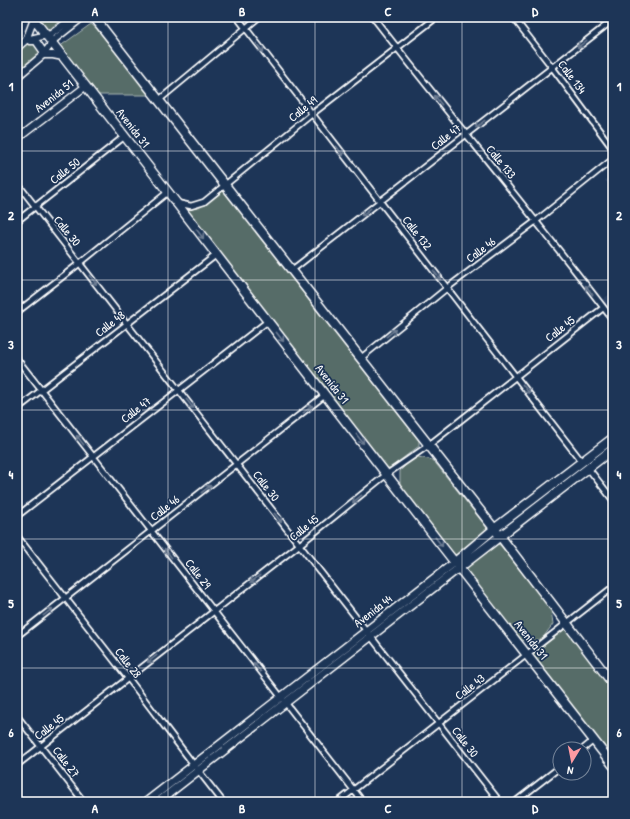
<svg xmlns="http://www.w3.org/2000/svg" width="630" height="819" viewBox="0 0 630 819" font-family="'Patrick Hand',sans-serif">
<rect width="100%" height="100%" fill="#1d3557"/>
<filter id="ink" filterUnits="userSpaceOnUse"><feTurbulence type="fractalNoise" baseFrequency=".025" numOctaves="2"/><feDisplacementMap in="SourceGraphic" scale="8" xChannelSelector="R" yChannelSelector="G"/><feConvolveMatrix kernelMatrix="1 2 1 2 8 2 1 2 1" color-interpolation-filters="sRGB"/></filter>
<g filter="url(#ink)">
<path fill="#2c4266" d="M 613,174 L 613,190 L 605,180 Z
M 17,192 L 26,204 L 26,206 L 17,213 Z
M 613,292 L 613,314 L 602,300 Z"/>
<path fill="#566c68" stroke="#aab6b4" d="M 36,17 L 65,17 L 47,31 Z
M 91,24 L 97,29 L 149,95 L 96,95 L 59,47 Z
M 30,42 L 33,43 L 41,53 L 17,74 L 17,51 Z
M 223,191 L 419,441 L 419,446 L 390,468 L 386,468 L 184,210 L 199,208 Z
M 418,457 L 433,460 L 487,528 L 486,533 L 458,555 L 453,554 L 400,488 L 400,471 L 411,460 Z
M 496,544 L 500,545 L 551,610 L 553,624 L 542,639 L 529,642 L 519,639 L 467,572 L 468,566 Z
M 565,629 L 613,691 L 613,761 L 531,655 Z"/>
<g fill="none" stroke-linecap="round" stroke-linejoin="round">
<g stroke="#fff" stroke-width="8">
<path id="street" d="M 237,17 L 582,462
M 373,17 C 452,119 535,217 613,320
M 513,17 L 552,67 L 613,149
M 159,100 L 259,17
M 17,183 L 500,802
M 177,203 L 191,206 L 204,202 L 312,114 L 437,17
M 17,221 L 125,136
M 292,270 L 613,20
M 17,312 L 80,263 L 168,192
M 361,358 L 447,288 L 536,221 L 613,159
M 17,359 L 363,802
M 17,409 L 216,255
M 588,468 L 613,500
M 17,516 L 268,321
M 17,536 L 128,678 L 194,765 L 223,802
M 17,636 L 325,395
M 17,716 L 84,802
M 583,749 L 594,740
M 17,765 L 299,545 L 387,474 L 429,445 L 603,308
M 338,802 L 613,587
M 515,802 L 560,767"/>
</g>
<g stroke="#fff" stroke-width="9">
<path id="secondary" d="M 26,40 L 34,19
M 30,41 L 36,41 L 43,51 L 43,55
M 17,48 L 26,40 L 51,34 L 74,17
M 43,55 L 53,55 L 63,57
M 17,77 L 43,55 L 55,39 L 83,17
M 17,139 L 86,86"/>
</g>
<g stroke="#fff" stroke-width="10">
<path id="primary" d="M 146,802 L 455,562
M 158,802 L 459,568"/>
</g>
<g stroke="#fff" stroke-width="11">
<path id="highway" d="M 32,17 L 168,192 L 438,541 L 613,765
M 94,17 L 225,185 L 500,536 L 613,684
M 455,562 L 494,529 L 613,438
M 459,568 L 613,449"/>
</g>
<use href="#street" stroke="#1d3557" stroke-width="4.5"/>
<use href="#secondary" stroke="#1d3557" stroke-width="6"/>
<use href="#primary" stroke="#1d3557" stroke-width="7"/>
<use href="#highway" stroke="#1d3557" stroke-width="8"/>
</g>
<defs><path id="oneway-shaft" d="M-6 0H5M1.5-3L5.5 0L1.5 3" fill="none" stroke-width="1.6" stroke-linecap="round" stroke-linejoin="round"/></defs>
<g stroke="#6c7c92">
<use href="#oneway-shaft" transform="translate(582 44) rotate(142)"/>
<use href="#oneway-shaft" transform="translate(260 48) rotate(52)"/>
<use href="#oneway-shaft" transform="translate(438 100) rotate(-128)"/>
<use href="#oneway-shaft" transform="translate(480 124) rotate(142)"/>
<use href="#oneway-shaft" transform="translate(340 151) rotate(52)"/>
<use href="#oneway-shaft" transform="translate(366 212) rotate(142)"/>
<use href="#oneway-shaft" transform="translate(200 234) rotate(53)"/>
<use href="#oneway-shaft" transform="translate(437 275) rotate(52)"/>
<use href="#oneway-shaft" transform="translate(93 280) rotate(52)"/>
<use href="#oneway-shaft" transform="translate(589 290) rotate(-128)"/>
<use href="#oneway-shaft" transform="translate(391 333) rotate(-39)"/>
<use href="#oneway-shaft" transform="translate(280 337) rotate(52)"/>
<use href="#oneway-shaft" transform="translate(526 389) rotate(52)"/>
<use href="#oneway-shaft" transform="translate(190 404) rotate(52)"/>
<use href="#oneway-shaft" transform="translate(308 409) rotate(-38)"/>
<use href="#oneway-shaft" transform="translate(360 439) rotate(52)"/>
<use href="#oneway-shaft" transform="translate(80 440) rotate(-128)"/>
<use href="#oneway-shaft" transform="translate(206 489) rotate(-38)"/>
<use href="#oneway-shaft" transform="translate(357 499) rotate(141)"/>
<use href="#oneway-shaft" transform="translate(278 518) rotate(52)"/>
<use href="#oneway-shaft" transform="translate(439 542) rotate(52)"/>
<use href="#oneway-shaft" transform="translate(168 553) rotate(-128)"/>
<use href="#oneway-shaft" transform="translate(255 579) rotate(142)"/>
<use href="#oneway-shaft" transform="translate(48 612) rotate(-38)"/>
<use href="#oneway-shaft" transform="translate(152 659) rotate(142)"/>
<use href="#oneway-shaft" transform="translate(257 667) rotate(-128)"/>
</g>
</g>
<path fill="none" stroke="#fff" stroke-width="1" stroke-opacity="0.55" d="M 168,17 L 168,802M 315,17 L 315,802M 462,17 L 462,802M 17,151 L 613,151M 17,280 L 613,280M 17,410 L 613,410M 17,539 L 613,539M 17,668 L 613,668"/>
<g text-anchor="middle" stroke-width="3.5" stroke-linejoin="round" paint-order="stroke">
<g font-size="12" fill="#fff" stroke="#1d3557">
<text transform="translate(572 77) rotate(53)" y="4">Calle 134</text>
<text transform="translate(54 96) rotate(-38)" y="4">Avenida 51</text>
<text transform="translate(303 109) rotate(-39)" y="4">Calle 49</text>
<text transform="translate(133 128) rotate(52)" y="4">Avenida 31</text>
<text transform="translate(446 137) rotate(-38)" y="4">Calle 47</text>
<text transform="translate(501 162) rotate(51)" y="4">Calle 133</text>
<text transform="translate(65 171) rotate(-38)" y="4">Calle 50</text>
<text transform="translate(67 231) rotate(51)" y="4">Calle 30</text>
<text transform="translate(417 233) rotate(52)" y="4">Calle 132</text>
<text transform="translate(481 250) rotate(-37)" y="4">Calle 46</text>
<text transform="translate(110 324) rotate(-38)" y="4">Calle 48</text>
<text transform="translate(560 329) rotate(-38)" y="4">Calle 45</text>
<text transform="translate(332 384) rotate(52)" y="4">Avenida 31</text>
<text transform="translate(136 410) rotate(-38)" y="4">Calle 47</text>
<text transform="translate(266 486) rotate(52)" y="4">Calle 30</text>
<text transform="translate(165 508) rotate(-38)" y="4">Calle 46</text>
<text transform="translate(304 528) rotate(-39)" y="4">Calle 45</text>
<text transform="translate(198 574) rotate(52)" y="4">Calle 29</text>
<text transform="translate(373 611) rotate(-38)" y="4">Avenida 44</text>
<text transform="translate(531 640) rotate(52)" y="4">Avenida 31</text>
<text transform="translate(128 663) rotate(52)" y="4">Calle 28</text>
<text transform="translate(470 687) rotate(-38)" y="4">Calle 43</text>
<text transform="translate(49 727) rotate(-38)" y="4">Calle 45</text>
<text transform="translate(465 742) rotate(52)" y="4">Calle 30</text>
<text transform="translate(66 762) rotate(52)" y="4">Calle 27</text>
</g>
</g>
<rect width="630" height="819" fill="none" stroke="#1d3557" stroke-width="44"/>
<g transform="translate(572 761) rotate(190)"><circle r="19" fill="#1d3557" stroke="#77869a"/>
<path d="M0-3L7 15L0 10L-7 15Z" fill="#ff9aa2"/>
<text y="-6" font-size="11" font-weight="bold" text-anchor="middle" fill="#ffffff">N</text>
</g>
<rect x="22" y="22" width="586" height="775" fill="none" stroke="#fff" stroke-width="1.5"/>
<g font-size="13" text-anchor="middle" font-weight="bold" fill="#fff">
<text x="95" y="16">A</text>
<text x="242" y="16">B</text>
<text x="388" y="16">C</text>
<text x="535" y="16">D</text>
<text x="11" y="91">1</text>
<text x="619" y="91">1</text>
<text x="11" y="220">2</text>
<text x="619" y="220">2</text>
<text x="11" y="349">3</text>
<text x="619" y="349">3</text>
<text x="11" y="479">4</text>
<text x="619" y="479">4</text>
<text x="11" y="608">5</text>
<text x="619" y="608">5</text>
<text x="11" y="737">6</text>
<text x="619" y="737">6</text>
<text x="95" y="813">A</text>
<text x="242" y="813">B</text>
<text x="388" y="813">C</text>
<text x="535" y="813">D</text>
</g>
</svg>
